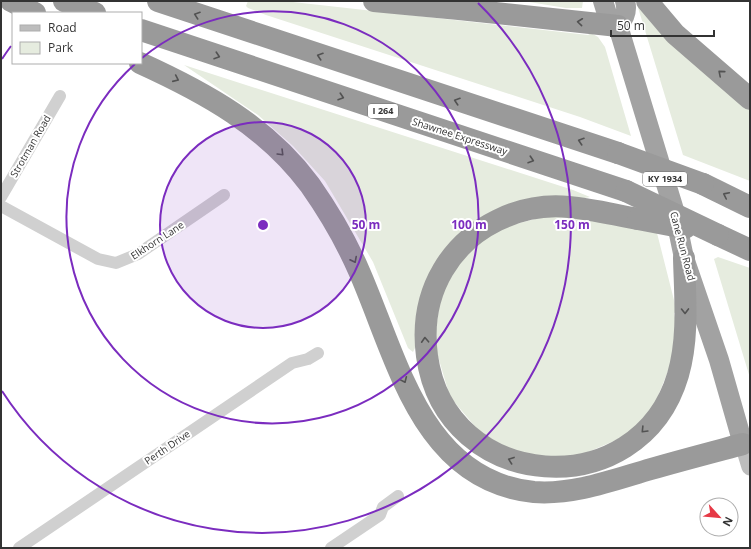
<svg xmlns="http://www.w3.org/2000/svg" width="751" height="549" viewBox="0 0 751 549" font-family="'Open Sans',sans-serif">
<rect width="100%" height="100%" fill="#fff"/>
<path fill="#e6ecdf" d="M 248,1 L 284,1 L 588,35 L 591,33 L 598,37 L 605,47 L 631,136 L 580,117 L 266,15 L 248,8 L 246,6 Z
M 523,1 L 583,1 L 582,8 L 566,8 Z
M 636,1 L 639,1 L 750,106 L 750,181 L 683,155 Z
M 184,65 L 573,190 L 590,197 L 479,220 L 413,352 L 408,348 L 373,262 L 325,181 L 293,146 L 258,115 Z
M 559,213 L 657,233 L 677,312 L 674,313 L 676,323 L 674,356 L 654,406 L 630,432 L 614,441 L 581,455 L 546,458 L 511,450 L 479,431 L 450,397 L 434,343 L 441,294 L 460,259 L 496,229 Z
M 718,257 L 750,268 L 750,378 L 714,259 Z"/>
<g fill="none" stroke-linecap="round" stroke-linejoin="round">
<path stroke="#d0d0d0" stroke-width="12" d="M 1,197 L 60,96
M 1,206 L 98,259 L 116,263 L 138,254 L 224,195
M 19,548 L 292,363 L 308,359 L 318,353
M 331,548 L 380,515 L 383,507 L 398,496"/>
<path stroke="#bdbdbd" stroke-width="17" d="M 743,444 L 750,467"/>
<path stroke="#a2a2a2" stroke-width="20" d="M 603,1 L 608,17 L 618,26 L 674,210 L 684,258 L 719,360 L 743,444
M 618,26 C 625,18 628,11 625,1"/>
<path stroke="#9a9a9a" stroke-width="22" d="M 11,1 L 35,13
M 64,1 L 95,13
M 158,1 L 618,153
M 374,1 L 459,9 L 473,4
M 647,1 L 675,34 L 750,99
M 459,9 L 618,26
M 141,30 L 626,191
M 140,63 C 206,93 266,126 310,185 C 329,212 346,241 359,271 C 397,357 421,481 534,492 C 574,495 613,480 651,469 C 682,460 713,452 743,444
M 703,184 L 750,207
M 638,219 C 615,215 592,209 569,207 C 520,202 468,227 443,270 C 427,297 423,326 427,356 C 446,493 639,507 678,375 C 689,337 685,297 684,258
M 718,235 L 750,250"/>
<path stroke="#9a9a9a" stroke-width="22" d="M 618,153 L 703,184
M 626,191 L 718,235
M 638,219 L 685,228"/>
</g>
<defs><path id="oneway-chevron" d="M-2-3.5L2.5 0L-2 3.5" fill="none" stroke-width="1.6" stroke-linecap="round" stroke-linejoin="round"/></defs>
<g stroke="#525252">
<use href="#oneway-chevron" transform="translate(197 15) rotate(-161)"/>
<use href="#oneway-chevron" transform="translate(580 22) rotate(-174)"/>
<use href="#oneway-chevron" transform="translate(217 56) rotate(18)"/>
<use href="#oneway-chevron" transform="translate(320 56) rotate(-162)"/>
<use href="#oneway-chevron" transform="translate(721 73) rotate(-139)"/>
<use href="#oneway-chevron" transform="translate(176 79) rotate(24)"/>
<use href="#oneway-chevron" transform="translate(341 97) rotate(18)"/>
<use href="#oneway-chevron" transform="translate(457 101) rotate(-162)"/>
<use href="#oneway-chevron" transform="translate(581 141) rotate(-162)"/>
<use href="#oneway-chevron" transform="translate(281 153) rotate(45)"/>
<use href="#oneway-chevron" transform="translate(531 160) rotate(18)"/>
<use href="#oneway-chevron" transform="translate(726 195) rotate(-154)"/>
<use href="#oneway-chevron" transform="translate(354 260) rotate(63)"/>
<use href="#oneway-chevron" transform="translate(685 311) rotate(89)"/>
<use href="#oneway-chevron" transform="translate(425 340) rotate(-93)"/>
<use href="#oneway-chevron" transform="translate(404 380) rotate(66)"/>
<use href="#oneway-chevron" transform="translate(644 430) rotate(134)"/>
<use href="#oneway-chevron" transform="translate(511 460) rotate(-160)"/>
</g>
<circle cx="263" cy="225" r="103" fill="#7b2cbf" fill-opacity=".12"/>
<g fill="none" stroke="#7b2cbf" stroke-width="2">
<circle cx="263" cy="225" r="103"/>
<path d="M142 58A206 206 0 1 1 135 64"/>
<path d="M2 59A309 309 0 0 1 11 46M478 3A309 309 0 1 1 2 391"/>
</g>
<g text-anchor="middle" stroke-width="4" stroke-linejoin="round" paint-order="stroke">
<g fill="#fff" stroke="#707070" stroke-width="1">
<rect x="368" y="104" width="30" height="14" rx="3"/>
<rect x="643" y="172" width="44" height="14" rx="3"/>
</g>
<g font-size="9" font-weight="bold" fill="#333">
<text x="383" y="114">I 264</text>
<text x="665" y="182">KY 1934</text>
</g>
<g font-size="10" fill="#333" stroke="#fff">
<text transform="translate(460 136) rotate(18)" y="4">Shawnee Expressway</text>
<text transform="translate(30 146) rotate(-60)" y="4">Strotman Road</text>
<text transform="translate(157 240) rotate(-33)" y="4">Elkhorn Lane</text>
<text transform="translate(683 246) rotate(75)" y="4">Cane Run Road</text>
<text transform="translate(167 447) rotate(-34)" y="4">Perth Drive</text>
</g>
</g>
<circle cx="263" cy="225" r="6" fill="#7b2cbf" stroke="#fff" stroke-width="2"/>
<g font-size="12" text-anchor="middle" font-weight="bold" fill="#7b2cbf" stroke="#fff" stroke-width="4" stroke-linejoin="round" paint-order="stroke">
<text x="366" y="229">50 m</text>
<text x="469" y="229">100 m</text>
<text x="572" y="229">150 m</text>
</g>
<rect width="751" height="549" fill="none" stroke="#333333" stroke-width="4"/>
<rect x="12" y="12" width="130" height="52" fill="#ffffff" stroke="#adadad"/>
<rect x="20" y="25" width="20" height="6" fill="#bdbdbd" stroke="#adadad"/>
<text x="48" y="32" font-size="12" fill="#333333">Road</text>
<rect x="20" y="42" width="20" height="12" fill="#e6ecdf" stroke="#adadad"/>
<text x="48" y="52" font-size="12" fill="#333333">Park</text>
<g transform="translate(719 517) rotate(117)"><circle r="19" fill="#ffffff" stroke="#adadad"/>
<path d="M0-3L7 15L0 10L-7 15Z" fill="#e63946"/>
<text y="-6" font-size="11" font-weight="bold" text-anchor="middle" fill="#333333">N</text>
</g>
<path d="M611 30v6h103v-6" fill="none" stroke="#333333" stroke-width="2"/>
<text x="617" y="30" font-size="12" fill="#333333" stroke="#ffffff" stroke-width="3" paint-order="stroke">50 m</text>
</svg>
